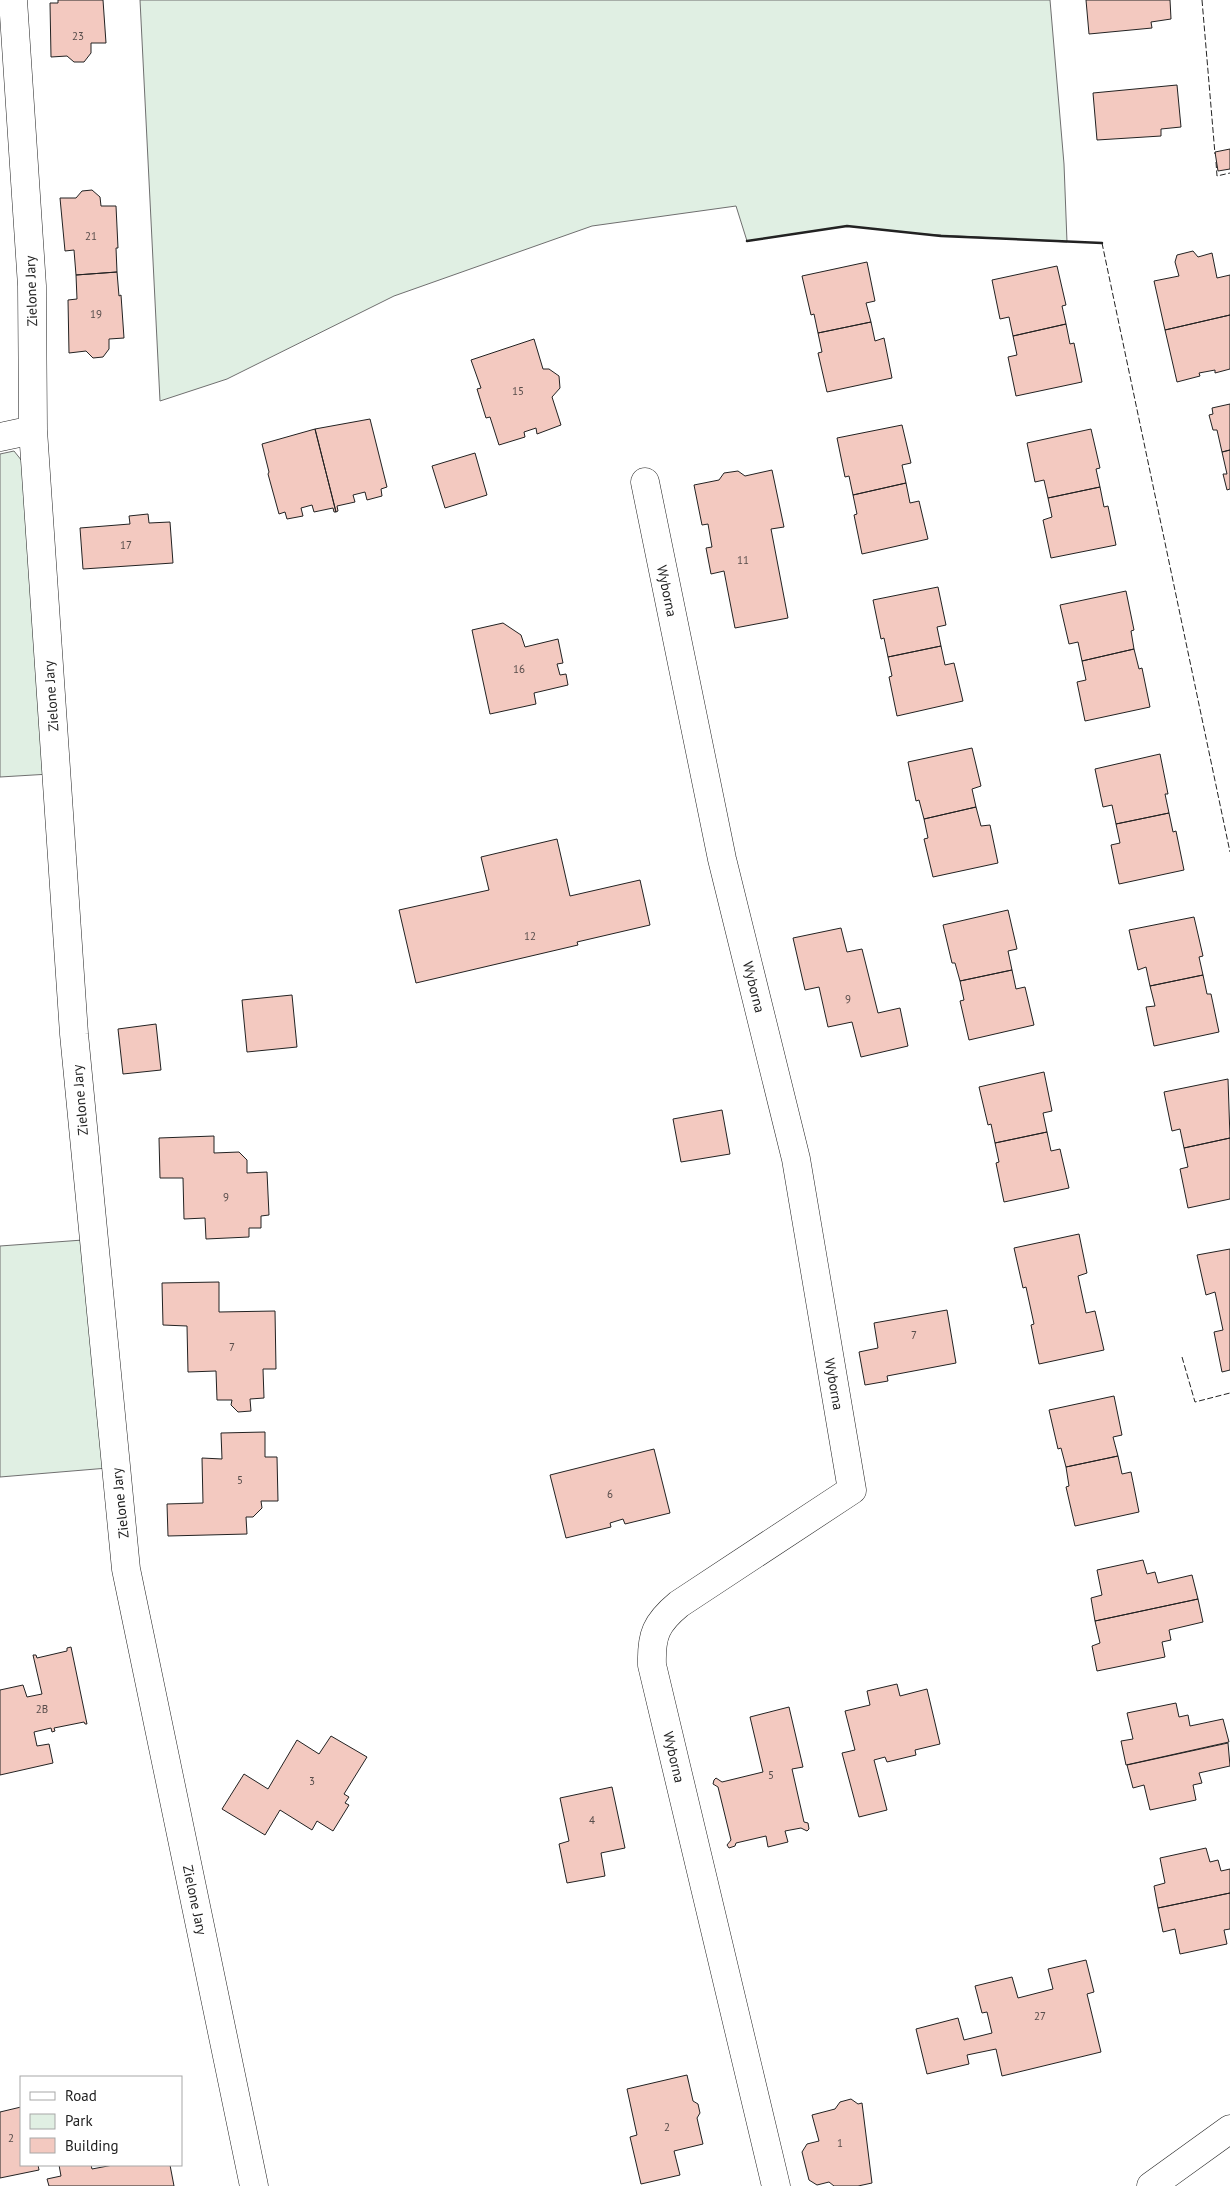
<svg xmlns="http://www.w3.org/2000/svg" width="1230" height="2186" viewBox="0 0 1230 2186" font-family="'PT Sans',sans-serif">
<rect width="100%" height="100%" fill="#fff"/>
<path fill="#e0efe3" stroke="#6f6f6f" d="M 140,0 L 1050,0 L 1064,164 L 1067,242 L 922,234 L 847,226 L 747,241 L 736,206 L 592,226 L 394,296 L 227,379 L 160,401 Z
M 14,451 L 26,466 L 50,774 L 0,777 L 0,454 Z
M 83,1240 L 108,1468 L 0,1477 L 0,1246 Z"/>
<path fill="#f3c9c0" stroke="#222" d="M 58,0 L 103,0 L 106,43 L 91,43 L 91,53 L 84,62 L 74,62 L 67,56 L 51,57 L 50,3 L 58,3 Z
M 1086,0 L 1170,0 L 1171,19 L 1151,22 L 1152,28 L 1089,34 Z
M 1177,85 L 1181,127 L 1161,129 L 1161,136 L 1097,140 L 1093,93 Z
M 1230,149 L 1230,169 L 1218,171 L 1215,152 Z
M 92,190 L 100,197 L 101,206 L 116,206 L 118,248 L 116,248 L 117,272 L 76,275 L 74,250 L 65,251 L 60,198 L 76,198 L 82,191 Z
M 1193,251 L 1198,257 L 1212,253 L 1217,278 L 1230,275 L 1230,315 L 1165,330 L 1154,281 L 1179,276 L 1175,262 L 1177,255 Z
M 867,262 L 875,301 L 866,303 L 871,322 L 818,333 L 814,314 L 811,315 L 802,276 Z
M 1057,266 L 1066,305 L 1062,306 L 1066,324 L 1013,336 L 1009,317 L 1000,319 L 992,280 Z
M 117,272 L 119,296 L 121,295 L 124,338 L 109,339 L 109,349 L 103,357 L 93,358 L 86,351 L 69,353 L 68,300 L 77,299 L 76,275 Z
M 1230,315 L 1230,369 L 1215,373 L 1215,370 L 1199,373 L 1200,376 L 1177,382 L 1165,330 Z
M 871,322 L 875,341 L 884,338 L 892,378 L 827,392 L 818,353 L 822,352 L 818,333 Z
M 1066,324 L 1070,344 L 1074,343 L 1082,382 L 1016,396 L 1008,357 L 1017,355 L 1013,336 Z
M 534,339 L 543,369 L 549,369 L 559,376 L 560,388 L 552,397 L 561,425 L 537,434 L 536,428 L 524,432 L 525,437 L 499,445 L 490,417 L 486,418 L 477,389 L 481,388 L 471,360 Z
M 1230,404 L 1230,450 L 1222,452 L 1217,430 L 1213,430 L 1209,415 L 1213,414 L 1212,408 Z
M 370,419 L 387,487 L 381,489 L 382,496 L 367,500 L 365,492 L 353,495 L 355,502 L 337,506 L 338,511 L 336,512 L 315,429 Z
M 902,425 L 911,463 L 902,465 L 906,483 L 853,495 L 849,476 L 845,477 L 837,438 Z
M 315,429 L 336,512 L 334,512 L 333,508 L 314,512 L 312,505 L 301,508 L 303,516 L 287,519 L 285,512 L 279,514 L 268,474 L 269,472 L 262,444 Z
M 1091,429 L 1100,468 L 1096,469 L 1100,487 L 1048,498 L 1044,480 L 1035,482 L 1027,443 Z
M 1230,450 L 1230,489 L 1227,490 L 1223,474 L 1227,474 L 1222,452 Z
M 475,453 L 487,495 L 445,508 L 432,466 Z
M 772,470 L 784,527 L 771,529 L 788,618 L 735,628 L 724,571 L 711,574 L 706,548 L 712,547 L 708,524 L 702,525 L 694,485 L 719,480 L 724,473 L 738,471 L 745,476 Z
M 906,483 L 910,503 L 919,501 L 928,539 L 862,554 L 854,515 L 857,514 L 853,495 Z
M 1100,487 L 1104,507 L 1108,506 L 1116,545 L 1051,558 L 1043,520 L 1052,517 L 1048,498 Z
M 148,514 L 149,523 L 170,522 L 173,563 L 83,569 L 80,528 L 130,524 L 129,516 Z
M 938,587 L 946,625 L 937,627 L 941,646 L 888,657 L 884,638 L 881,639 L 873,600 Z
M 1126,591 L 1134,630 L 1131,631 L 1134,649 L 1082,661 L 1078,642 L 1069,644 L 1060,605 Z
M 503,623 L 521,635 L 525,647 L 558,639 L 563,663 L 557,664 L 560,675 L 566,674 L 568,685 L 534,693 L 536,704 L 490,714 L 472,630 Z
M 941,646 L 945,665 L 954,663 L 963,701 L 897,716 L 889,677 L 892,676 L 888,657 Z
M 1134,649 L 1139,669 L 1142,668 L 1150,707 L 1085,721 L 1077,682 L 1086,680 L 1082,661 Z
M 972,748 L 981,786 L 972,789 L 976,807 L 924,819 L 919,800 L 916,801 L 908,762 Z
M 1160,754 L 1168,794 L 1165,794 L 1169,813 L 1116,824 L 1112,805 L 1103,807 L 1095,769 Z
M 976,807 L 981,826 L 990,825 L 998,863 L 933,877 L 924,839 L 928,838 L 924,819 Z
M 1169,813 L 1173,832 L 1176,831 L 1184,870 L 1119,884 L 1111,845 L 1120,843 L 1116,824 Z
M 557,839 L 570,896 L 640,880 L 650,925 L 577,942 L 578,945 L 416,983 L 399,910 L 489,890 L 481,857 Z
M 1008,910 L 1017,949 L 1008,951 L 1012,970 L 960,981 L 955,963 L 952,963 L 943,925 Z
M 1194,917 L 1203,956 L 1199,957 L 1203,975 L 1150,986 L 1146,967 L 1138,970 L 1129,930 Z
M 841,928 L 847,952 L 862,949 L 878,1013 L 900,1008 L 908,1046 L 861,1057 L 852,1022 L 828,1027 L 819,987 L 805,990 L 793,938 Z
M 1012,970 L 1016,989 L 1025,987 L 1034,1025 L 969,1040 L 960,1001 L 964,1000 L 960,981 Z
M 1203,975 L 1207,994 L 1211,994 L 1219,1032 L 1154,1046 L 1146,1007 L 1155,1006 L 1150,986 Z
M 292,995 L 297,1047 L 247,1052 L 242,1000 Z
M 156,1024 L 161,1070 L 123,1074 L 118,1029 Z
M 1044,1072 L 1052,1111 L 1043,1113 L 1047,1132 L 995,1143 L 991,1124 L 988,1125 L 979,1087 Z
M 1228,1079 L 1230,1138 L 1184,1148 L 1180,1129 L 1172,1131 L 1164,1092 Z
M 722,1110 L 730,1154 L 681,1162 L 673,1119 Z
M 1047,1132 L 1051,1151 L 1060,1149 L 1069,1188 L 1004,1202 L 996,1163 L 999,1162 L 995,1143 Z
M 214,1136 L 214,1153 L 239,1152 L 247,1160 L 247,1173 L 267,1172 L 269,1215 L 261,1216 L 261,1228 L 249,1228 L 249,1237 L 206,1239 L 205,1218 L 184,1219 L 183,1178 L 160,1178 L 159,1138 Z
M 1230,1138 L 1230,1199 L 1188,1208 L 1180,1169 L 1188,1167 L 1184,1148 Z
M 1079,1234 L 1087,1273 L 1078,1276 L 1086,1313 L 1095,1311 L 1104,1350 L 1039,1364 L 1031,1325 L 1034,1324 L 1026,1287 L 1023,1288 L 1014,1248 Z
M 1230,1249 L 1230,1370 L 1222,1372 L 1214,1332 L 1223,1330 L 1215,1292 L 1206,1295 L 1197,1255 Z
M 219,1282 L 219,1312 L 275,1311 L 276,1369 L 263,1369 L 264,1398 L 250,1399 L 251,1411 L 238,1412 L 231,1405 L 232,1400 L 217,1400 L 216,1371 L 188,1372 L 187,1326 L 163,1325 L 162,1283 Z
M 947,1310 L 956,1363 L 887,1376 L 888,1381 L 865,1385 L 859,1352 L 878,1348 L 874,1323 Z
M 1114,1396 L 1122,1435 L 1113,1437 L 1118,1456 L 1066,1467 L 1061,1448 L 1058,1449 L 1049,1410 Z
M 265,1432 L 265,1457 L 277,1457 L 278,1501 L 261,1501 L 262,1508 L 253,1517 L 246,1517 L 247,1534 L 168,1536 L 167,1504 L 203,1503 L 202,1458 L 222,1459 L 221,1433 Z
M 654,1449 L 670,1513 L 625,1524 L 623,1519 L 610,1523 L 611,1527 L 566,1538 L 550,1475 Z
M 1118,1456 L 1122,1474 L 1131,1472 L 1139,1512 L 1075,1526 L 1066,1487 L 1069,1486 L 1066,1467 Z
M 1143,1560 L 1147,1574 L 1155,1572 L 1158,1583 L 1192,1575 L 1198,1599 L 1095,1621 L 1091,1598 L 1102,1595 L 1097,1570 Z
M 1198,1599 L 1203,1622 L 1169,1630 L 1171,1640 L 1162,1642 L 1165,1657 L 1097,1671 L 1092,1646 L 1100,1643 L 1095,1621 Z
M 71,1647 L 87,1724 L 85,1724 L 84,1722 L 54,1728 L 55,1731 L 52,1732 L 51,1728 L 34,1732 L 37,1746 L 49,1744 L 53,1763 L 0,1775 L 0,1690 L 23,1685 L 27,1697 L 42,1694 L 33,1655 L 36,1655 L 37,1658 L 67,1651 L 67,1648 Z
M 897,1684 L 900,1696 L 927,1689 L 940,1744 L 915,1750 L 916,1755 L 887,1762 L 885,1757 L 874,1760 L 887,1810 L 859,1817 L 842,1753 L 855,1750 L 845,1711 L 870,1705 L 867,1691 Z
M 1176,1703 L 1179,1717 L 1188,1715 L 1190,1726 L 1223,1719 L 1229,1742 L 1126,1765 L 1121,1741 L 1133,1739 L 1127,1713 Z
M 789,1707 L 803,1767 L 792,1769 L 804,1822 L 808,1823 L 809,1829 L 807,1831 L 801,1828 L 785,1831 L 788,1842 L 768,1847 L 766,1836 L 736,1843 L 735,1846 L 729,1848 L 727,1845 L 731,1840 L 718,1787 L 713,1784 L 714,1780 L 716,1778 L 722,1782 L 763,1772 L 750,1717 Z
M 331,1736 L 367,1757 L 344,1794 L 349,1797 L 345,1803 L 349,1805 L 333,1831 L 317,1821 L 312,1830 L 280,1810 L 265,1835 L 222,1809 L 244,1774 L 268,1789 L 297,1740 L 319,1754 Z
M 1228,1743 L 1230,1766 L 1199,1773 L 1202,1783 L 1193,1785 L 1196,1800 L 1150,1810 L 1144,1785 L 1133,1788 L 1127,1765 Z
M 612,1787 L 625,1848 L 601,1853 L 605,1876 L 567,1883 L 559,1844 L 569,1841 L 560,1798 Z
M 1206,1848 L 1210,1862 L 1218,1860 L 1221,1871 L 1230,1869 L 1230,1893 L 1158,1908 L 1154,1886 L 1165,1883 L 1160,1858 Z
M 1230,1893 L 1230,1929 L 1224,1930 L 1227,1944 L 1180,1954 L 1175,1929 L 1163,1932 L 1158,1908 Z
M 1086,1960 L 1094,1992 L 1087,1994 L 1101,2052 L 1002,2076 L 996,2049 L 967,2055 L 969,2064 L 927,2074 L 916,2029 L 958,2018 L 964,2040 L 992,2033 L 987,2012 L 982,2013 L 975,1986 L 1012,1977 L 1018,1998 L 1053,1989 L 1048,1969 Z
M 687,2075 L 693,2101 L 698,2104 L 700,2113 L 697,2118 L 703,2144 L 674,2151 L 680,2175 L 641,2184 L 630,2137 L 637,2135 L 627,2089 Z
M 851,2099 L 858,2104 L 862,2103 L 872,2183 L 858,2186 L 834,2186 L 829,2182 L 817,2185 L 809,2180 L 802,2152 L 807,2144 L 819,2141 L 812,2115 L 835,2109 L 840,2102 Z
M 21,2107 L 21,2165 L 38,2165 L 39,2170 L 0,2178 L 0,2112 Z
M 59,2165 L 91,2165 L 92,2169 L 113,2165 L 170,2165 L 174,2186 L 49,2186 L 47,2179 L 61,2176 Z"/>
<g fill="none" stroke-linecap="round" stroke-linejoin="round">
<g stroke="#222" stroke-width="29">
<path id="minor" d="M 13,0 L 32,286 L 33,430 L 74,1034 L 126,1569 L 254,2186
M 0,437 L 33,430
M 645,482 L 722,859 L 796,1159 L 852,1490 L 679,1604 C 656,1623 651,1635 652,1665 L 776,2186
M 1151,2186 L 1230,2129"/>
</g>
<use href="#minor" stroke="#fff" stroke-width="28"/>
<path stroke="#222" stroke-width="1" stroke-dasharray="6 2.5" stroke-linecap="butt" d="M 1202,0 L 1215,154
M 1216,162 L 1217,176 L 1230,173
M 1102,243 L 1230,852
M 1182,1357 L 1195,1402 L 1230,1393"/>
<path stroke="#222" stroke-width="2.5" d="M 747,241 L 847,226 L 941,236 L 1102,243"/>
</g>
<g text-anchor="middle" stroke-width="4" stroke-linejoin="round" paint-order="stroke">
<g font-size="11" fill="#564c4a">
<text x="78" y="40">23</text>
<text x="91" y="240">21</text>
<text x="96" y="318">19</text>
<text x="518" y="395">15</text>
<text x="126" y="549">17</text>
<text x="743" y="564">11</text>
<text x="519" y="673">16</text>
<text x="530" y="940">12</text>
<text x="848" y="1003">9</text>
<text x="226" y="1201">9</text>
<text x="914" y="1339">7</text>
<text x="232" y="1351">7</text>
<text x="240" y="1484">5</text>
<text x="610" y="1498">6</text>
<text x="42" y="1713">2B</text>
<text x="771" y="1779">5</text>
<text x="312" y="1785">3</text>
<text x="592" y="1824">4</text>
<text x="1040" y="2020">27</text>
<text x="667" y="2131">2</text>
<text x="11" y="2142">2</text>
<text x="840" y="2147">1</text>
</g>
<g font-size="14" fill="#222" stroke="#fff">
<text transform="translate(31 291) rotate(-92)" y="5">Zielone Jary</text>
<text transform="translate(667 591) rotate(78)" y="5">Wyborna</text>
<text transform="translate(51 696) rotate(-94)" y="5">Zielone Jary</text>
<text transform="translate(754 987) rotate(76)" y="5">Wyborna</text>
<text transform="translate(80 1100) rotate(-95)" y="5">Zielone Jary</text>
<text transform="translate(834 1384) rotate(80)" y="5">Wyborna</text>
<text transform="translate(120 1503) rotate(-96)" y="5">Zielone Jary</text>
<text transform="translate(674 1757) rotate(77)" y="5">Wyborna</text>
<text transform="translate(195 1900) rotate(78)" y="5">Zielone Jary</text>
</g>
</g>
<rect x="20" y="2076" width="162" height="90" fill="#ffffff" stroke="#a7a7a7"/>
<rect x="30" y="2092" width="25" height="8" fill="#ffffff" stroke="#a7a7a7"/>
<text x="65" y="2101" font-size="15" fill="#222222">Road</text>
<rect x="30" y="2114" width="25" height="15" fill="#e0efe3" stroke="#a7a7a7"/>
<text x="65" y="2126" font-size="15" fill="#222222">Park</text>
<rect x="30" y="2138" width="25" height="15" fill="#f3c9c0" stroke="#a7a7a7"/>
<text x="65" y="2151" font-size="15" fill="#222222">Building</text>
</svg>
